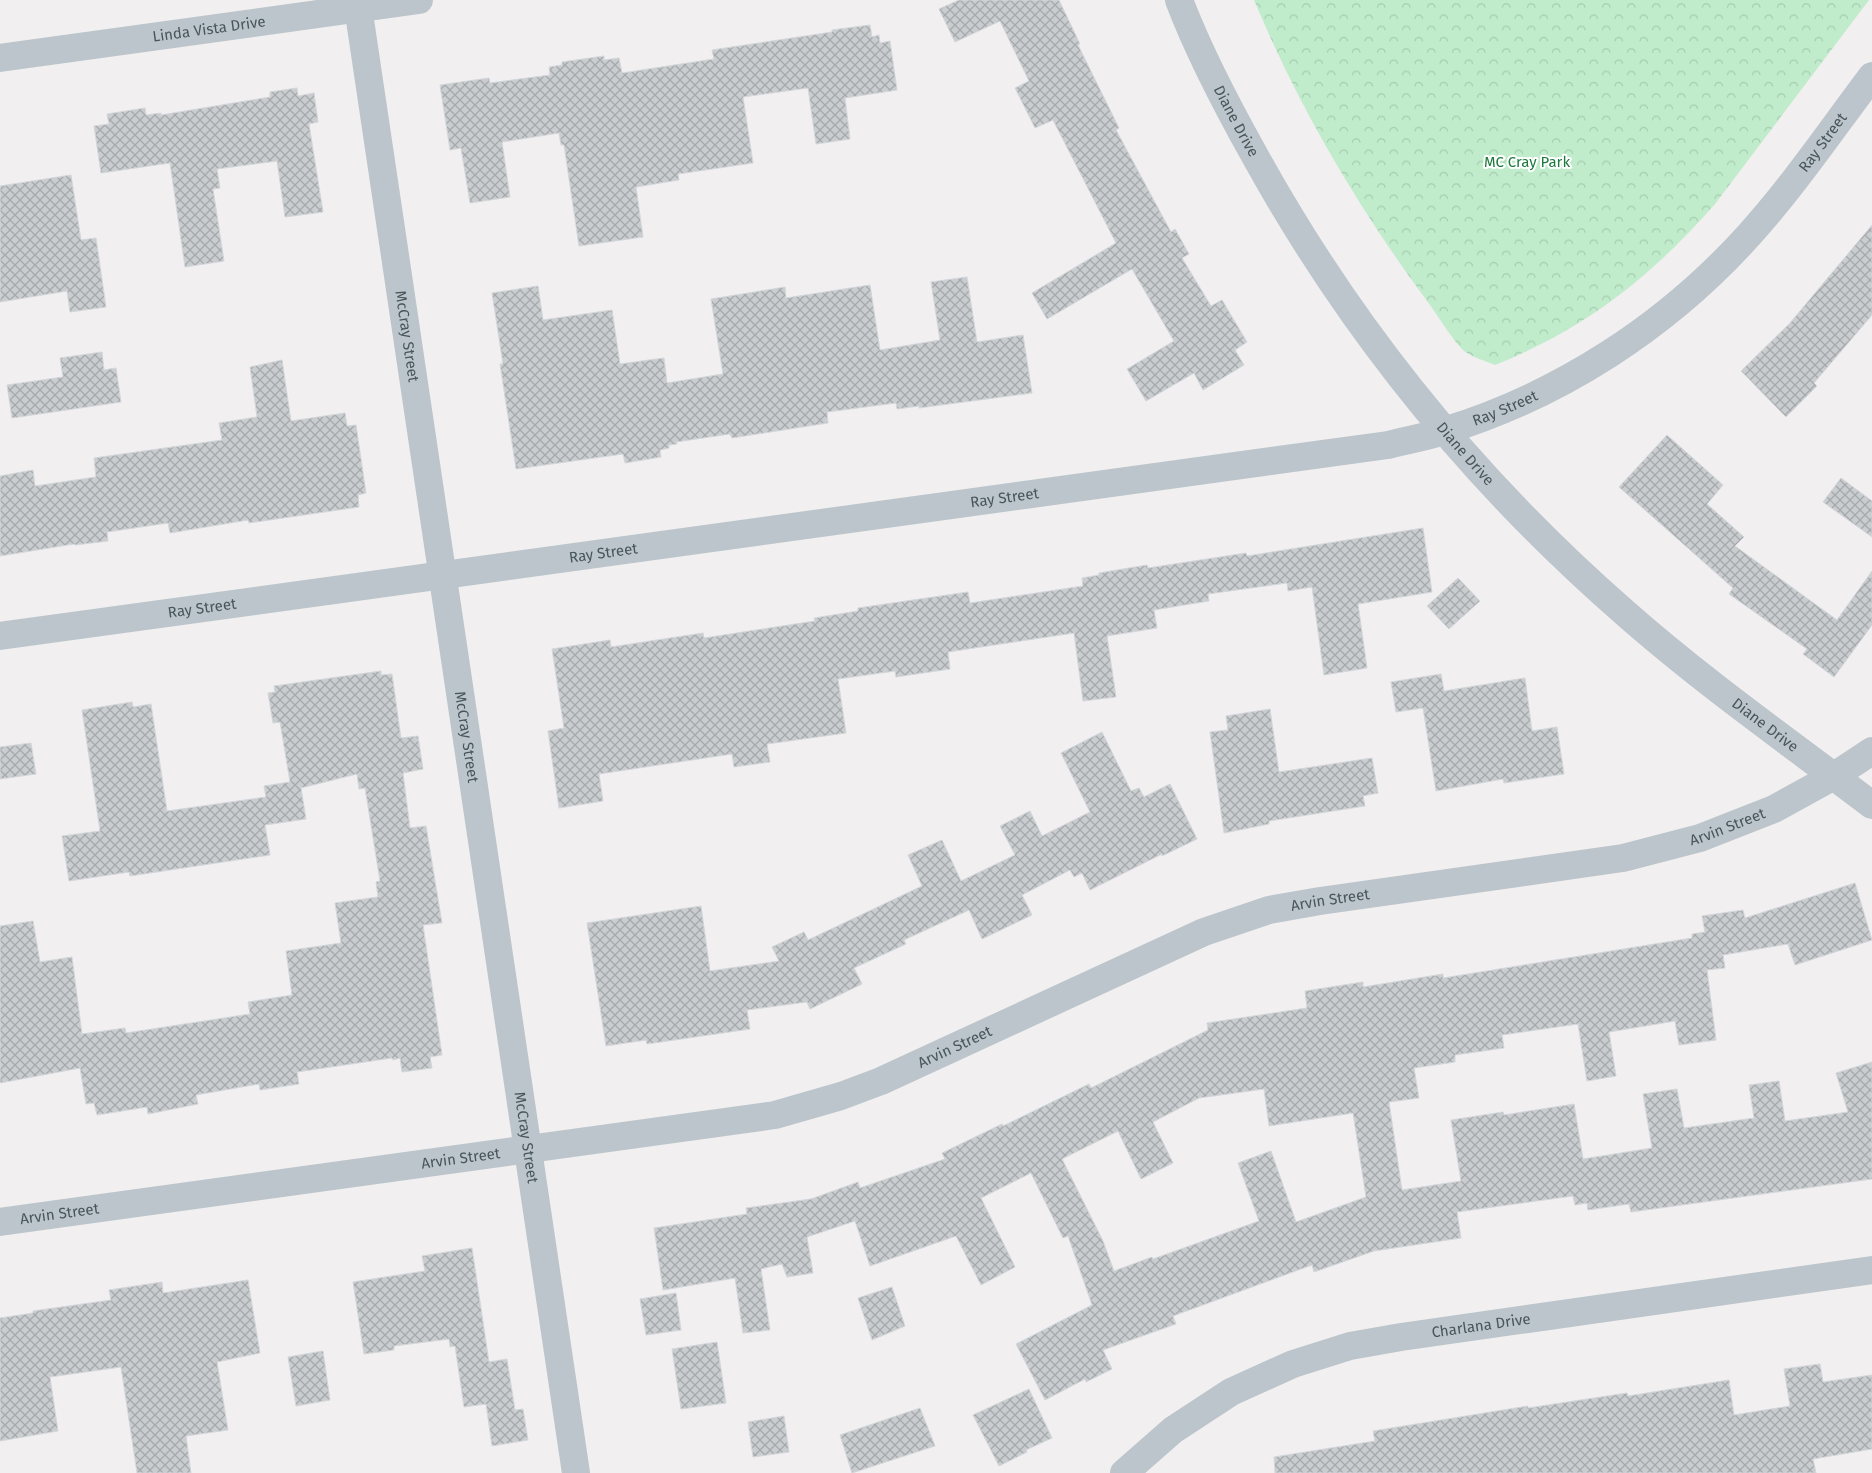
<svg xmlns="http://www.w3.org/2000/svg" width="1872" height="1473" viewBox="0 0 1872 1473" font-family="'Fira Sans',sans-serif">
<defs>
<pattern id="park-crowns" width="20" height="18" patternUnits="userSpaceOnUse" patternTransform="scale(1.25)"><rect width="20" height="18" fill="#c0eccb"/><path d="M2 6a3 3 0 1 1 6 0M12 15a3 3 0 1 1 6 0" fill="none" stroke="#a6ccb1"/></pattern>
<pattern id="building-cross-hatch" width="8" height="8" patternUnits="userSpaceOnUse" patternTransform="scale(1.25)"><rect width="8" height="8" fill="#c9cdd0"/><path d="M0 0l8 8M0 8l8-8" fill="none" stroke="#a5a9ac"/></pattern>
</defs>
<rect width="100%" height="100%" fill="#f1efef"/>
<path fill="url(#park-crowns)" d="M 1254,0 L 1869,0 L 1715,204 C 1651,277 1585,329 1495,365 C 1486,361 1475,358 1467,353 C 1457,347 1438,316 1430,305 C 1360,211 1299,108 1254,0 Z"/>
<path fill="url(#building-cross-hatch)" stroke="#d3d6da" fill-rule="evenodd" d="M 959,0 L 1059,0 L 1080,44 L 1078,45 L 1119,128 L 1116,130 L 1171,232 L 1175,229 L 1189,254 L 1182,258 L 1211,306 L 1222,300 L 1247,342 L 1235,350 L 1244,365 L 1203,390 L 1194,373 L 1146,401 L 1127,369 L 1174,341 L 1132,269 L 1047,319 L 1032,293 L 1116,243 L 1053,120 L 1035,128 L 1015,88 L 1029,81 L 1000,21 L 955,42 L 939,9 Z
M 870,25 L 872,37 L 879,35 L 880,43 L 890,41 L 897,90 L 845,98 L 850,139 L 816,144 L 808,88 L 743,97 L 753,163 L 678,174 L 679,180 L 636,187 L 643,237 L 579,246 L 564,145 L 561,145 L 559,133 L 502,142 L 510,197 L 470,203 L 461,148 L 450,150 L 440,85 L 489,78 L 490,83 L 550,75 L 549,67 L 562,65 L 562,62 L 604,56 L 604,60 L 619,58 L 622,73 L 714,59 L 712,50 L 832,32 L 832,30 Z
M 297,88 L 298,96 L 314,93 L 318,122 L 309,124 L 323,212 L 285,217 L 277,161 L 217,169 L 220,188 L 213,189 L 224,261 L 185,267 L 170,163 L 101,173 L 94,126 L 109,124 L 107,114 L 145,108 L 146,115 L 161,113 L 161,115 L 270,97 L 270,92 Z
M 71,175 L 81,240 L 96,238 L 106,307 L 70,312 L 67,291 L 0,302 L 0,186 Z
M 1872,225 L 1872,315 L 1814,383 L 1817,386 L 1786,417 L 1741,371 L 1790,323 Z
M 967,277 L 977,342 L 1023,335 L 1032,393 L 919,408 L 919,406 L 897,409 L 896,403 L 827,412 L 828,423 L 732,438 L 730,434 L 676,442 L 677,444 L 669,445 L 669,448 L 660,450 L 661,457 L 625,463 L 623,454 L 516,469 L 500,364 L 503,364 L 492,293 L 538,286 L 543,320 L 612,310 L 620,364 L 664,358 L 667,383 L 723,374 L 711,299 L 785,287 L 786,298 L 870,285 L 880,350 L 940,340 L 931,282 Z
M 102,352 L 104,370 L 116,368 L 121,402 L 12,418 L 7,385 L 63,377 L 60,358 Z
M 282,360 L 291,421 L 345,413 L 347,426 L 356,425 L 366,493 L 358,495 L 359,507 L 249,523 L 248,520 L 170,533 L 168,523 L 107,532 L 108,541 L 75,545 L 74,544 L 0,556 L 0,476 L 33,470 L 35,486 L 96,477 L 94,458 L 222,440 L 219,423 L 257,417 L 250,367 Z
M 1667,435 L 1723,485 L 1707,504 L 1744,537 L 1735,546 L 1837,620 L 1872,571 L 1872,625 L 1834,677 L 1803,654 L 1807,649 L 1729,594 L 1733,588 L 1619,487 Z
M 1841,478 L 1872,501 L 1872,537 L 1823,502 Z
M 1423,528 L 1432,592 L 1358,604 L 1367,668 L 1324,675 L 1312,587 L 1288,591 L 1287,583 L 1208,594 L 1209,601 L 1154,610 L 1157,628 L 1107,636 L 1116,697 L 1083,701 L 1074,633 L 948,652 L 950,669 L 896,677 L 895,671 L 838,679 L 846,733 L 767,744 L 770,762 L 734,767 L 732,754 L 599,774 L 603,801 L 559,808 L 548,731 L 564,728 L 552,649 L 610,640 L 611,647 L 703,633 L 704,638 L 815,621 L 814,618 L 858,611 L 858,608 L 968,592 L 970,603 L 1083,586 L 1082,578 L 1099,575 L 1099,573 L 1147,565 L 1148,568 L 1246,553 L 1247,556 Z
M 1458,578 L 1480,601 L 1449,629 L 1427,606 Z
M 381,671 L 381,675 L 392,674 L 401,738 L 418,736 L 423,769 L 403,773 L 410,828 L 426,826 L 442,923 L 423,925 L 442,1055 L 430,1057 L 432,1068 L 402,1072 L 400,1058 L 393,1060 L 392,1058 L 297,1072 L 299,1084 L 260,1090 L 259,1084 L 196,1095 L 198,1104 L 148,1114 L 147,1107 L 97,1115 L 94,1103 L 86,1104 L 80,1068 L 0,1083 L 0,926 L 33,921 L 40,962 L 72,957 L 82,1034 L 125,1028 L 126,1033 L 250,1014 L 248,1002 L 292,995 L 286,951 L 341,943 L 335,903 L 378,897 L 376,882 L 380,881 L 365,788 L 359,789 L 357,774 L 301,788 L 306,819 L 265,825 L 270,855 L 130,876 L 129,872 L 69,881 L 62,836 L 100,831 L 82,710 L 132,702 L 133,707 L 151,704 L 167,811 L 266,797 L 264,786 L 290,782 L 280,722 L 273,723 L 268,693 L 275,692 L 274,686 Z
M 1441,674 L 1444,691 L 1525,678 L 1532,731 L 1557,727 L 1564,774 L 1504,783 L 1503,779 L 1436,791 L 1423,708 L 1396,712 L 1391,682 Z
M 1270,709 L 1279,772 L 1372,758 L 1378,793 L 1363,796 L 1365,806 L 1269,821 L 1269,824 L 1224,833 L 1210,732 L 1228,730 L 1226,716 Z
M 1102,732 L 1131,791 L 1139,788 L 1144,797 L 1170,784 L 1197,839 L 1162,856 L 1162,854 L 1090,890 L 1082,873 L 1074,877 L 1070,870 L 1022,895 L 1032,915 L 982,939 L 969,910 L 904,940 L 906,944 L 854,968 L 862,984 L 810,1009 L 807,1002 L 747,1010 L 750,1029 L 647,1044 L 646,1040 L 606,1046 L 587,923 L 701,906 L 710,971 L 779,961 L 772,947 L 804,932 L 808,940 L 922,886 L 908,855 L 942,840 L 961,881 L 1015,855 L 1000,826 L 1030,811 L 1042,836 L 1090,812 L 1061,753 Z
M 31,743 L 36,774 L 0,779 L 0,747 Z
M 1855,883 L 1872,940 L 1795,965 L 1788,944 L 1723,955 L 1725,968 L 1707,970 L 1716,1040 L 1679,1045 L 1675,1021 L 1609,1032 L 1616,1076 L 1587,1081 L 1578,1024 L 1502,1035 L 1504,1048 L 1455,1055 L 1455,1062 L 1414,1068 L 1419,1098 L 1389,1102 L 1402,1190 L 1461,1181 L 1451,1120 L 1503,1112 L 1504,1115 L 1574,1104 L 1583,1159 L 1652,1148 L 1643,1094 L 1677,1089 L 1684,1128 L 1754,1118 L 1749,1085 L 1779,1081 L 1785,1121 L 1848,1112 L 1836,1073 L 1872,1062 L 1872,1179 L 1631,1212 L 1629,1204 L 1588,1210 L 1587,1203 L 1575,1205 L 1573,1196 L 1457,1212 L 1461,1238 L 1374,1251 L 1314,1272 L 1312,1265 L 1173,1316 L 1176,1324 L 1103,1350 L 1112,1369 L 1086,1382 L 1085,1379 L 1045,1400 L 1016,1344 L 1092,1305 L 1068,1236 L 1063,1238 L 1031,1173 L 981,1198 L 1015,1267 L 981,1285 L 956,1236 L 870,1266 L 855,1221 L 807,1237 L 813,1273 L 787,1277 L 782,1264 L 761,1269 L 770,1330 L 743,1333 L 735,1278 L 663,1290 L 654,1228 L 747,1214 L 746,1208 L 811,1199 L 858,1182 L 860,1188 L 945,1159 L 942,1153 L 1002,1124 L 1003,1126 L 1089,1084 L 1091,1088 L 1208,1030 L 1207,1023 L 1307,1008 L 1305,991 L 1363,982 L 1363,987 L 1443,974 L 1443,978 L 1692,938 L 1692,934 L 1705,932 L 1702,916 L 1743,910 L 1745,918 ZM 1264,1089 L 1269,1126 L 1353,1113 L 1366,1197 L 1296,1222 L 1271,1151 L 1238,1163 L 1259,1221 L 1153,1259 L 1152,1257 L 1114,1271 L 1103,1241 L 1062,1159 L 1118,1131 L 1141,1179 L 1173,1163 L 1153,1122 L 1199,1098 Z
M 472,1248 L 489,1362 L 507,1359 L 515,1410 L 523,1409 L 528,1440 L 492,1446 L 486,1404 L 464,1407 L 455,1346 L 450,1347 L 449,1339 L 394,1346 L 394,1350 L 364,1354 L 353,1282 L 425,1271 L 422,1256 Z
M 248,1280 L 260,1353 L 217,1362 L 228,1430 L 186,1436 L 191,1473 L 137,1473 L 121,1367 L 50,1377 L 58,1431 L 0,1441 L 0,1318 L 33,1313 L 33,1311 L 111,1300 L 109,1290 L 162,1282 L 163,1293 Z
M 892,1287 L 905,1326 L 872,1340 L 858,1298 Z
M 676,1293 L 681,1330 L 646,1335 L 640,1299 Z
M 717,1342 L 726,1403 L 681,1409 L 672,1349 Z
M 323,1351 L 330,1400 L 296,1406 L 288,1357 Z
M 1820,1364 L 1823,1382 L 1872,1375 L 1872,1449 L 1813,1459 L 1816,1473 L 1275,1473 L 1274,1457 L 1375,1441 L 1373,1431 L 1528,1406 L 1528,1408 L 1627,1393 L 1628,1396 L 1729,1380 L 1734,1415 L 1790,1406 L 1784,1369 Z
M 1029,1389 L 1052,1438 L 1026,1450 L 1027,1452 L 999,1466 L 973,1415 Z
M 920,1408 L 935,1446 L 852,1473 L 840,1435 Z
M 784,1416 L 789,1452 L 753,1457 L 748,1422 Z"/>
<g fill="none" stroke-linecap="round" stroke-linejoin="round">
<g stroke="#bbc5cb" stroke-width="28">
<path id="s1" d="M 0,58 L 419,0"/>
<path id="s2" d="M 0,636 L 1388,445 C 1407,440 1426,437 1444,431 C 1561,395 1667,326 1749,235 C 1794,185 1832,129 1872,76"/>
<path id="s3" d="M 0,1222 L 775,1115 L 841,1096 L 881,1081 L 1204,932 L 1269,910 L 1320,901 L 1623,858 L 1700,838 L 1774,809 L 1834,776 L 1872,751"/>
<path id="s4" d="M 1124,1473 L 1173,1430 L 1231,1392 L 1293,1364 L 1350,1346 L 1401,1337 L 1872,1270"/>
</g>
<g stroke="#bbc5cb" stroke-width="28">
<path id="s5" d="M 357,0 L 576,1473"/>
<path id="s6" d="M 1179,0 C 1199,53 1227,106 1255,156 C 1350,328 1475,482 1624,612 C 1702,681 1789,742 1872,805"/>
</g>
</g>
<g text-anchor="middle" stroke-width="4" stroke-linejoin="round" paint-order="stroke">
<g font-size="15" fill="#48555b" stroke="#fff">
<text dy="5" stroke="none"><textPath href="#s1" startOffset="211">Linda Vista Drive</textPath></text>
<text dy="5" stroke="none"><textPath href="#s6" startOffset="134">Diane Drive</textPath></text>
<text dy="5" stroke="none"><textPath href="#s2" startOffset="1944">Ray Street</textPath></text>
<text dy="5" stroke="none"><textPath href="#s5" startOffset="340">McCray Street</textPath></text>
<text dy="5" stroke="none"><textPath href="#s2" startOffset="1524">Ray Street</textPath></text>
<text dy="5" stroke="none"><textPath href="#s6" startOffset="539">Diane Drive</textPath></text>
<text dy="5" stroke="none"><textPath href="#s2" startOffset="1014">Ray Street</textPath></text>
<text dy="5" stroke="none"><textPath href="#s2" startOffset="609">Ray Street</textPath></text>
<text dy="5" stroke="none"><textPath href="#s2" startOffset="204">Ray Street</textPath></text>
<text dy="5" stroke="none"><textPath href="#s6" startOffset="944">Diane Drive</textPath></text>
<text dy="5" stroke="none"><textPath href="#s5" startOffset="745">McCray Street</textPath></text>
<text dy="5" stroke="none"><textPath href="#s3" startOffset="1785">Arvin Street</textPath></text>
<text dy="5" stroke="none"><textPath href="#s3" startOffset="1380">Arvin Street</textPath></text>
<text dy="5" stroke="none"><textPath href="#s3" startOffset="975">Arvin Street</textPath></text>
<text dy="5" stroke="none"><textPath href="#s5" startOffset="1150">McCray Street</textPath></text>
<text dy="5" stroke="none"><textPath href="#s3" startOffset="465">Arvin Street</textPath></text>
<text dy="5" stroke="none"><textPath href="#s3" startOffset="60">Arvin Street</textPath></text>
<text dy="5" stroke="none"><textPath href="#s4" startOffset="395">Charlana Drive</textPath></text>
</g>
<g font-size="15" fill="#1d793e" stroke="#fff">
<text x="1527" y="167">MC Cray Park</text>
</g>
</g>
</svg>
